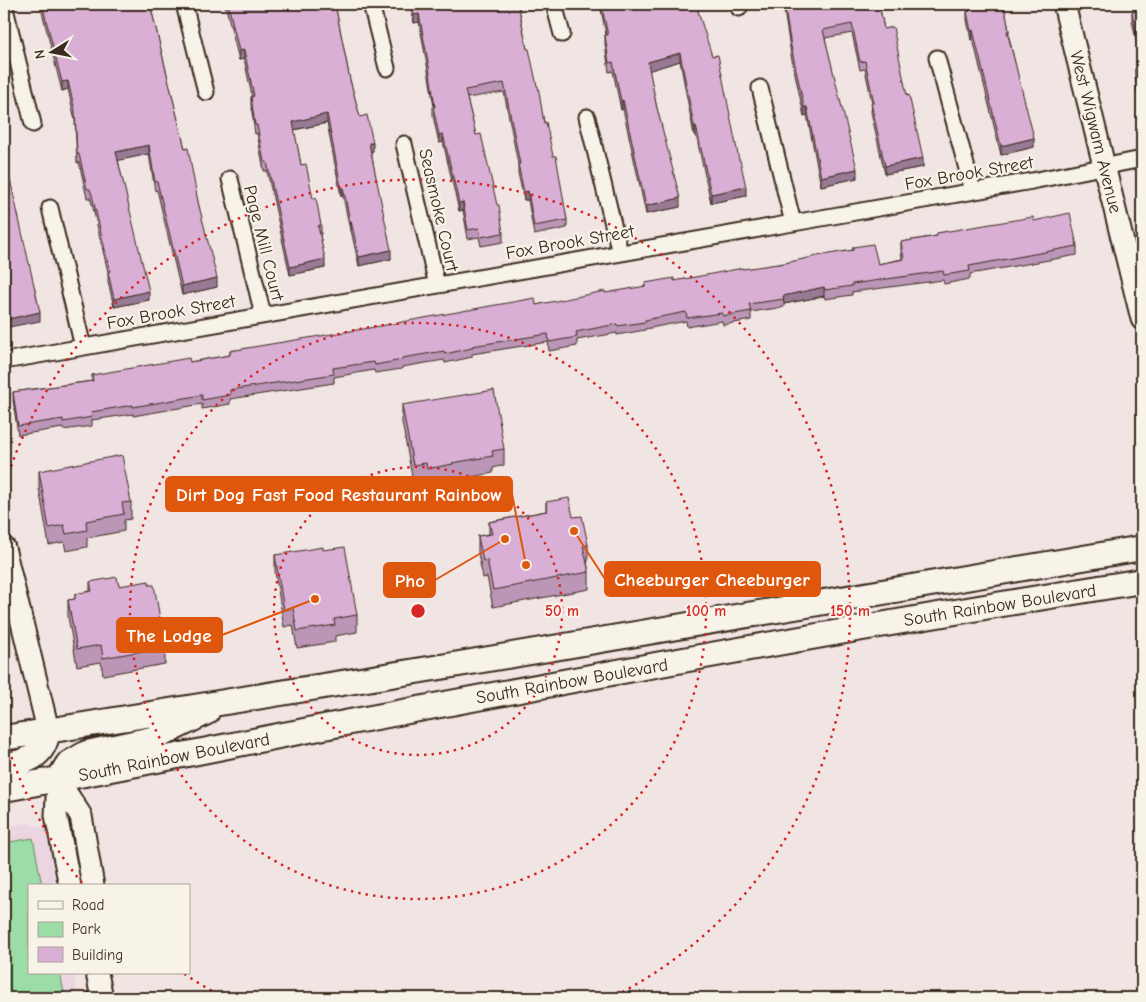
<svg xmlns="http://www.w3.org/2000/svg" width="1146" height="1002" viewBox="0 0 1146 1002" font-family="'Comic Neue',sans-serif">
<rect width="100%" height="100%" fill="#f1e5e4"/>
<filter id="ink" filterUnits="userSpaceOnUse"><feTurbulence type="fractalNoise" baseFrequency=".02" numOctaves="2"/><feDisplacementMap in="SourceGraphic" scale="10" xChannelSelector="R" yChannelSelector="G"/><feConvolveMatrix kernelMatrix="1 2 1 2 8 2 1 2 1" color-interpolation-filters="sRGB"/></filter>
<g filter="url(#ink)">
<path fill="#ead5e0" d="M 27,823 L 45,828 L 56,886 L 29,886 L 29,973 L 73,973 L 78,998 L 4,998 L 4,827 Z"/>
<path fill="#9cdda7" stroke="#6c8462" d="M 33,838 L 42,886 L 29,886 L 29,973 L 60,973 L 65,998 L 4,998 L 4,843 Z"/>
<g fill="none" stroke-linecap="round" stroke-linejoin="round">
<g stroke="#3b2a1e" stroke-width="19">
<path id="street" d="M 4,4 L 33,124
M 184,4 L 206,92
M 371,4 L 387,68
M 554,4 L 562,34
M 738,4 L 739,8
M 937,58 L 973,191
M 760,88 L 793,223
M 587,117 L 620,253
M 404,144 L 437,285
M 230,179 L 263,315
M 50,208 L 83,347
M 4,361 L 793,223 L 1032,181 L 1142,159"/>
</g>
<g stroke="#3b2a1e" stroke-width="25">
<path id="secondary" d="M 1064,4 L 1142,319
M 4,548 L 48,730
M 58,780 L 81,816 L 93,886
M 58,780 L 56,815 L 70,886
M 97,973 L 102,998"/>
</g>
<g stroke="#3b2a1e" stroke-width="28">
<path id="primary" d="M 4,738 L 465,663 L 1142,548
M 4,766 C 29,761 44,757 48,730
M 58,780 L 68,764 L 87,753 L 152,739 L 207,712
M 4,789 C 111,770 217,748 324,727 C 596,675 869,625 1142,581"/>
</g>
<use href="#street" stroke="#f7f3e8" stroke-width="15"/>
<use href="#secondary" stroke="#f7f3e8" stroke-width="21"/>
<use href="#primary" stroke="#f7f3e8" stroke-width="24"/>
</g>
<path fill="#bb96b7" stroke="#3b2a1e" d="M 40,4 L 150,4 L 185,149 L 198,202 L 217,287 L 182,295 L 157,190 L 155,191 L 149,154 L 118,160 L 149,300 L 114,307 L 108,281 L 108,272 L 92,204 L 90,198 L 87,198 L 79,162 L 77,163 L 75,120 L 68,89 L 62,91 Z
M 225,4 L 335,4 L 350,80 L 360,117 L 373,151 L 371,152 L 391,259 L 359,266 L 351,230 L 350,230 L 343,196 L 341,196 L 327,123 L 294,130 L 301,165 L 321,225 L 321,234 L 320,234 L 325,268 L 290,275 L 267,171 L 264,171 L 257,133 L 255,134 L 251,105 L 251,97 L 252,96 L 244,59 L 239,60 Z
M 410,4 L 518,4 L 527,49 L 567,220 L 567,228 L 534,235 L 528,200 L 524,200 L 518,173 L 518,164 L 504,92 L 467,98 L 476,135 L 503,233 L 503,242 L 481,246 L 479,237 L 468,239 L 463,210 L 459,211 L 443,142 L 439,143 L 433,116 L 433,107 L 434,107 L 429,76 L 419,22 L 414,23 Z
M 600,4 L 697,4 L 698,11 L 746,196 L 711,203 L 696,135 L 694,135 L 680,61 L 649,70 L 656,104 L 680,207 L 646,214 L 623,109 L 621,110 L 613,71 L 609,72 L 605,44 L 605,35 L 606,35 Z
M 783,4 L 879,4 L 884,29 L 907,96 L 923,167 L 885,174 L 871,112 L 872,103 L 865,69 L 860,70 L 852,33 L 825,38 L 857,178 L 821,186 L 807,115 L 804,116 L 791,55 Z
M 967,4 L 1004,4 L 1009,31 L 1009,37 L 1034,147 L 1001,155 L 973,39 L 971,40 L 967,20 L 967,12 L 968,11 Z
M 1133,4 L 1142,4 L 1142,122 L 1135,77 L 1135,69 L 1142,67 L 1132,21 L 1132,12 L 1135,12 Z
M 1034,221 L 1077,246 L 1077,255 L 970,274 L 970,279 L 944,284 L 943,280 L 852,292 L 852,295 L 825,299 L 824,296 L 784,304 L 784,307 L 751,312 L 751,320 L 723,325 L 722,321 L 687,327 L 686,321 L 645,329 L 645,330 L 617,335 L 617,333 L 577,340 L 577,346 L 549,351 L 548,342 L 472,354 L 472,357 L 445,363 L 444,360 L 402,367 L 402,369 L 375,373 L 374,370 L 334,377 L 334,383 L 230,399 L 230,404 L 202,409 L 202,404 L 133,416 L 133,414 L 92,420 L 92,426 L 63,430 L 63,428 L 18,435 L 13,400 L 13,392 L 92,381 L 92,375 L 190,362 L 230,355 L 230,351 L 536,305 L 645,287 L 645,283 L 674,281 L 785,263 L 853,250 L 853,247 L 878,264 L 902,259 L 901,251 L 901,242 L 937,236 L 937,233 Z
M 402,405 L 504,449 L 504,465 L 493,468 L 493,473 L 453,480 L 453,481 L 427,486 L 426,480 L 413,482 L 402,422 Z
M 39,471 L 131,502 L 131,519 L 124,520 L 124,531 L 87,538 L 87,547 L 66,551 L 64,542 L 49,545 L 39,488 Z
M 546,502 L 573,517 L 588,545 L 588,562 L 587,562 L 589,572 L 589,589 L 493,607 L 487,577 L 483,578 L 478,553 L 478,536 L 489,534 L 489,522 L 546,511 Z
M 323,550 L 357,615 L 357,632 L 335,636 L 335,642 L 297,648 L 293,625 L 284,627 L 275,572 L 275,555 Z
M 90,582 L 119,586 L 165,647 L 165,664 L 103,675 L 101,662 L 77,666 L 68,617 L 68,600 L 75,599 L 75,594 L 90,591 Z"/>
<path fill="#997a95" stroke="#3b2a1e" d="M 419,14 L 419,22 L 414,23 L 414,15 Z
M 973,30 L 973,39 L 971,40 L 971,31 Z
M 244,50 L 244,59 L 239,60 L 239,51 Z
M 680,53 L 680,61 L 648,71 L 648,62 Z
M 68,81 L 68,89 L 62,91 L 62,82 Z
M 623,100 L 623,109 L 621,110 L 621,101 Z
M 804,107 L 807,107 L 807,115 L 804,116 Z
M 327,114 L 327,123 L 293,130 L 293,122 Z
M 694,126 L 696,126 L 696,135 L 694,135 Z
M 443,134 L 443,142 L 439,143 L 439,135 Z
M 1034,138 L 1034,147 L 1001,155 L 1001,146 Z
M 369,143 L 373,143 L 373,151 L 369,152 Z
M 149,145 L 149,154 L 116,161 L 116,152 Z
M 923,158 L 923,167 L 885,174 L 885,166 Z
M 857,169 L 857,178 L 821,186 L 821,177 Z
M 341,187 L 343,187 L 343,196 L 341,196 Z
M 746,187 L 746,196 L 711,203 L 711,194 Z
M 528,191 L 528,200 L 524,200 L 524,192 Z
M 680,198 L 680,207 L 646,214 L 646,206 Z
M 463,202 L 463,210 L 459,211 L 459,203 Z
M 350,221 L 351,221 L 351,230 L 350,230 Z
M 391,250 L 391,259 L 359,266 L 359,257 Z
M 325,259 L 325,268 L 290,275 L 290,267 Z
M 217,278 L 217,287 L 182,295 L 182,286 Z
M 824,287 L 824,296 L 784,304 L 783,296 Z
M 149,291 L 149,300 L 114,307 L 114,299 Z
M 40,312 L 40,321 L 4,328 L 4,320 Z"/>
<path fill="#daafd5" stroke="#3b2a1e" d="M 42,4 L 150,4 L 185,149 L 188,148 L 198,202 L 217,278 L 182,286 L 157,181 L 155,182 L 149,145 L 116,152 L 149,291 L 114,299 L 108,272 L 110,271 L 92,195 L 90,189 L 87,189 L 79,154 L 77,154 L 75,111 L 68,81 L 62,82 Z
M 228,4 L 335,4 L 350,80 L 360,117 L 367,115 L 373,143 L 369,143 L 391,250 L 359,257 L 351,221 L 350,221 L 343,187 L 341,187 L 327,114 L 293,122 L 301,165 L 306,164 L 313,199 L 316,198 L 321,225 L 318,226 L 325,259 L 290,267 L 267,162 L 264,162 L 257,125 L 255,125 L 251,97 L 254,96 L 244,50 L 239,51 Z
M 412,4 L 518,4 L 527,49 L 529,49 L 537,86 L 538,86 L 544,123 L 546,122 L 553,156 L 556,156 L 567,220 L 534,226 L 528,191 L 524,192 L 518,164 L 520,164 L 504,83 L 465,90 L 476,135 L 481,134 L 497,205 L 499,205 L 503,233 L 481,237 L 479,228 L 468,230 L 463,202 L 459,203 L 443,134 L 439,135 L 433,107 L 435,107 L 429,67 L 419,14 L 414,15 Z
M 601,4 L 697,4 L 698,11 L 712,56 L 718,55 L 739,160 L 740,160 L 746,187 L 711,194 L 696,126 L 694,126 L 680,53 L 648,62 L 656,104 L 680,198 L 646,206 L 623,100 L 621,101 L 613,62 L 609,63 L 605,35 L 608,35 Z
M 784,4 L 879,4 L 884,29 L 893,27 L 907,96 L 909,95 L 923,158 L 885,166 L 871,103 L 874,103 L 865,61 L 860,62 L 852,24 L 823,30 L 857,169 L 821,177 L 807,107 L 804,107 L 791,46 Z
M 968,4 L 1004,4 L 1009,31 L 1007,31 L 1034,138 L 1001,146 L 973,30 L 971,31 L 967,12 L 970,11 Z
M 1135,4 L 1142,4 L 1142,62 L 1132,12 L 1137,11 Z
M 1142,67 L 1142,113 L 1135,69 Z
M 4,177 L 4,180 L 10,179 L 40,312 L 4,320 Z
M 1070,213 L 1077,246 L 969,266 L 970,271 L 944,275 L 943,271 L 852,284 L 852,286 L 825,290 L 824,287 L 783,296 L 784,299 L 749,304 L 751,311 L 723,316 L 722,313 L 687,318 L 686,312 L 645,320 L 645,322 L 617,326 L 617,324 L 576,332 L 577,337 L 549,342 L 548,334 L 472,346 L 472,348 L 445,354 L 444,351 L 402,358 L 402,360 L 375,365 L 374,362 L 333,368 L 334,374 L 230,390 L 230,395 L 202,400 L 202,395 L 133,407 L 133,405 L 91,412 L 92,417 L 63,422 L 63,419 L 18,426 L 13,392 L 93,381 L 92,375 L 189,358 L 190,362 L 230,355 L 230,351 L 265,345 L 369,328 L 507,303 L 535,298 L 536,305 L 605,291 L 605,293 L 646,286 L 645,283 L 674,278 L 674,281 L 743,268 L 743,269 L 785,263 L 817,256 L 853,250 L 853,247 L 873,244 L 878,264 L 904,259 L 901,242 L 937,236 L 937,233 L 1033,217 L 1034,221 Z
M 494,390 L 504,449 L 492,451 L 493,456 L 452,463 L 453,464 L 427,469 L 426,463 L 413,465 L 402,405 Z
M 122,455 L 131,502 L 122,503 L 124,514 L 86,521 L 87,530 L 66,534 L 64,525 L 49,528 L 39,471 Z
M 569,498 L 573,517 L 582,516 L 588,545 L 583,546 L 589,572 L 493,590 L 487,560 L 483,561 L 478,536 L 492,534 L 489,522 L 547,511 L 546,502 Z
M 323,547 L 323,550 L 345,547 L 357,615 L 334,619 L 335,625 L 297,631 L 293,608 L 284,610 L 275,555 Z
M 117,577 L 119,586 L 149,581 L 149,585 L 154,585 L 165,647 L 103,658 L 101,645 L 77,649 L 68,600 L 75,599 L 75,594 L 92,591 L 90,582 Z"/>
</g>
<g fill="none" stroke="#d62828" stroke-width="2.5" stroke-dasharray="2.5 5">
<circle cx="418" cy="611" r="144"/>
<circle cx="418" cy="611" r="288"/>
<path d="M225 998A432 432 0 0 1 183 973M82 883A432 432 0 0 1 4 734M4 488A432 432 0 1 1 611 998"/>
</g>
<g text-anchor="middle" stroke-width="4.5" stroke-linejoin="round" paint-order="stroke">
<g font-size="18" fill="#3b2a1e" stroke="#f7f3e8">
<text transform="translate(1096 132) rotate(76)" y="6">West Wigwam Avenue</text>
<text transform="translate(969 173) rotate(-10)" y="6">Fox Brook Street</text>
<text transform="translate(439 210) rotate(77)" y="6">Seasmoke Court</text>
<text transform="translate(570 242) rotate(-10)" y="6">Fox Brook Street</text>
<text transform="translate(264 243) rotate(76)" y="6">Page Mill Court</text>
<text transform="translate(171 312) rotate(-10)" y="6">Fox Brook Street</text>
<text transform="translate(1000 605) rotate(-9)" y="6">South Rainbow Boulevard</text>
<text transform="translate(572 681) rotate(-10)" y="6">South Rainbow Boulevard</text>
<text transform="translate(174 757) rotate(-11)" y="6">South Rainbow Boulevard</text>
</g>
</g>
<circle cx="418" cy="611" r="8" fill="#d62828" stroke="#f7f3e8" stroke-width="2.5"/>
<g font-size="15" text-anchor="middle" font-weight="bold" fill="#d62828" stroke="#f7f3e8" stroke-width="4.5" stroke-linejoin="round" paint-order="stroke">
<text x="562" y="616">50 m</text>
<text x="706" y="616">100 m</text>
<text x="850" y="616">150 m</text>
</g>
<path fill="none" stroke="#df570d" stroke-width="2" d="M526 565L512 494M574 531L605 579M505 539L435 580M315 599L222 635"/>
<g fill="#df570d" stroke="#f7f3e8" stroke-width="2">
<circle cx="526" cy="565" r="5"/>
<circle cx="574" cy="531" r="5"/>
<circle cx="505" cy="539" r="5"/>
<circle cx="315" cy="599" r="5"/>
</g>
<g fill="#df570d" stroke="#df570d" stroke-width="2">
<rect x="166" y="477" width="346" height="34" rx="5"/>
<rect x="605" y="562" width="215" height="34" rx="5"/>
<rect x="384" y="563" width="51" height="34" rx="5"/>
<rect x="117" y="618" width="105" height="34" rx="5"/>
</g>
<g font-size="19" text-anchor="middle" font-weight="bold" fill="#fff">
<text x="339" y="501">Dirt Dog Fast Food Restaurant Rainbow</text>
<text x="712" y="586">Cheeburger Cheeburger</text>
<text x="410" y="587">Pho</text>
<text x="169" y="642">The Lodge</text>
</g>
<rect width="1146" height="1002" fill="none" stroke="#f7f3e8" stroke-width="20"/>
<rect x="10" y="10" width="1126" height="982" fill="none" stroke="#3b2a1e" stroke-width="2" filter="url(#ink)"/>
<rect x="28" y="884" width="162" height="90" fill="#f7f3e8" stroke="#aca397"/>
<rect x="38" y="901" width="25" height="8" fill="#f7f3e8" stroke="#aca397"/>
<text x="72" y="910" font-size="15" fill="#3b2a1e">Road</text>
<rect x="38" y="922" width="25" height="15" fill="#9cdda7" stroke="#aca397"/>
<text x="72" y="934" font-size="15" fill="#3b2a1e">Park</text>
<rect x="38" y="947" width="25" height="15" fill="#daafd5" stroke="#aca397"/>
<text x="72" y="960" font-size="15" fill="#3b2a1e">Building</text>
<g transform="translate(52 52) rotate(260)" stroke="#f7f3e8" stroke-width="4" paint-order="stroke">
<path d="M0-4L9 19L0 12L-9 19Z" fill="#3b2a1e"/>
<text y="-8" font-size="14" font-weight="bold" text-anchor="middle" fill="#3b2a1e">N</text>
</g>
</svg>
